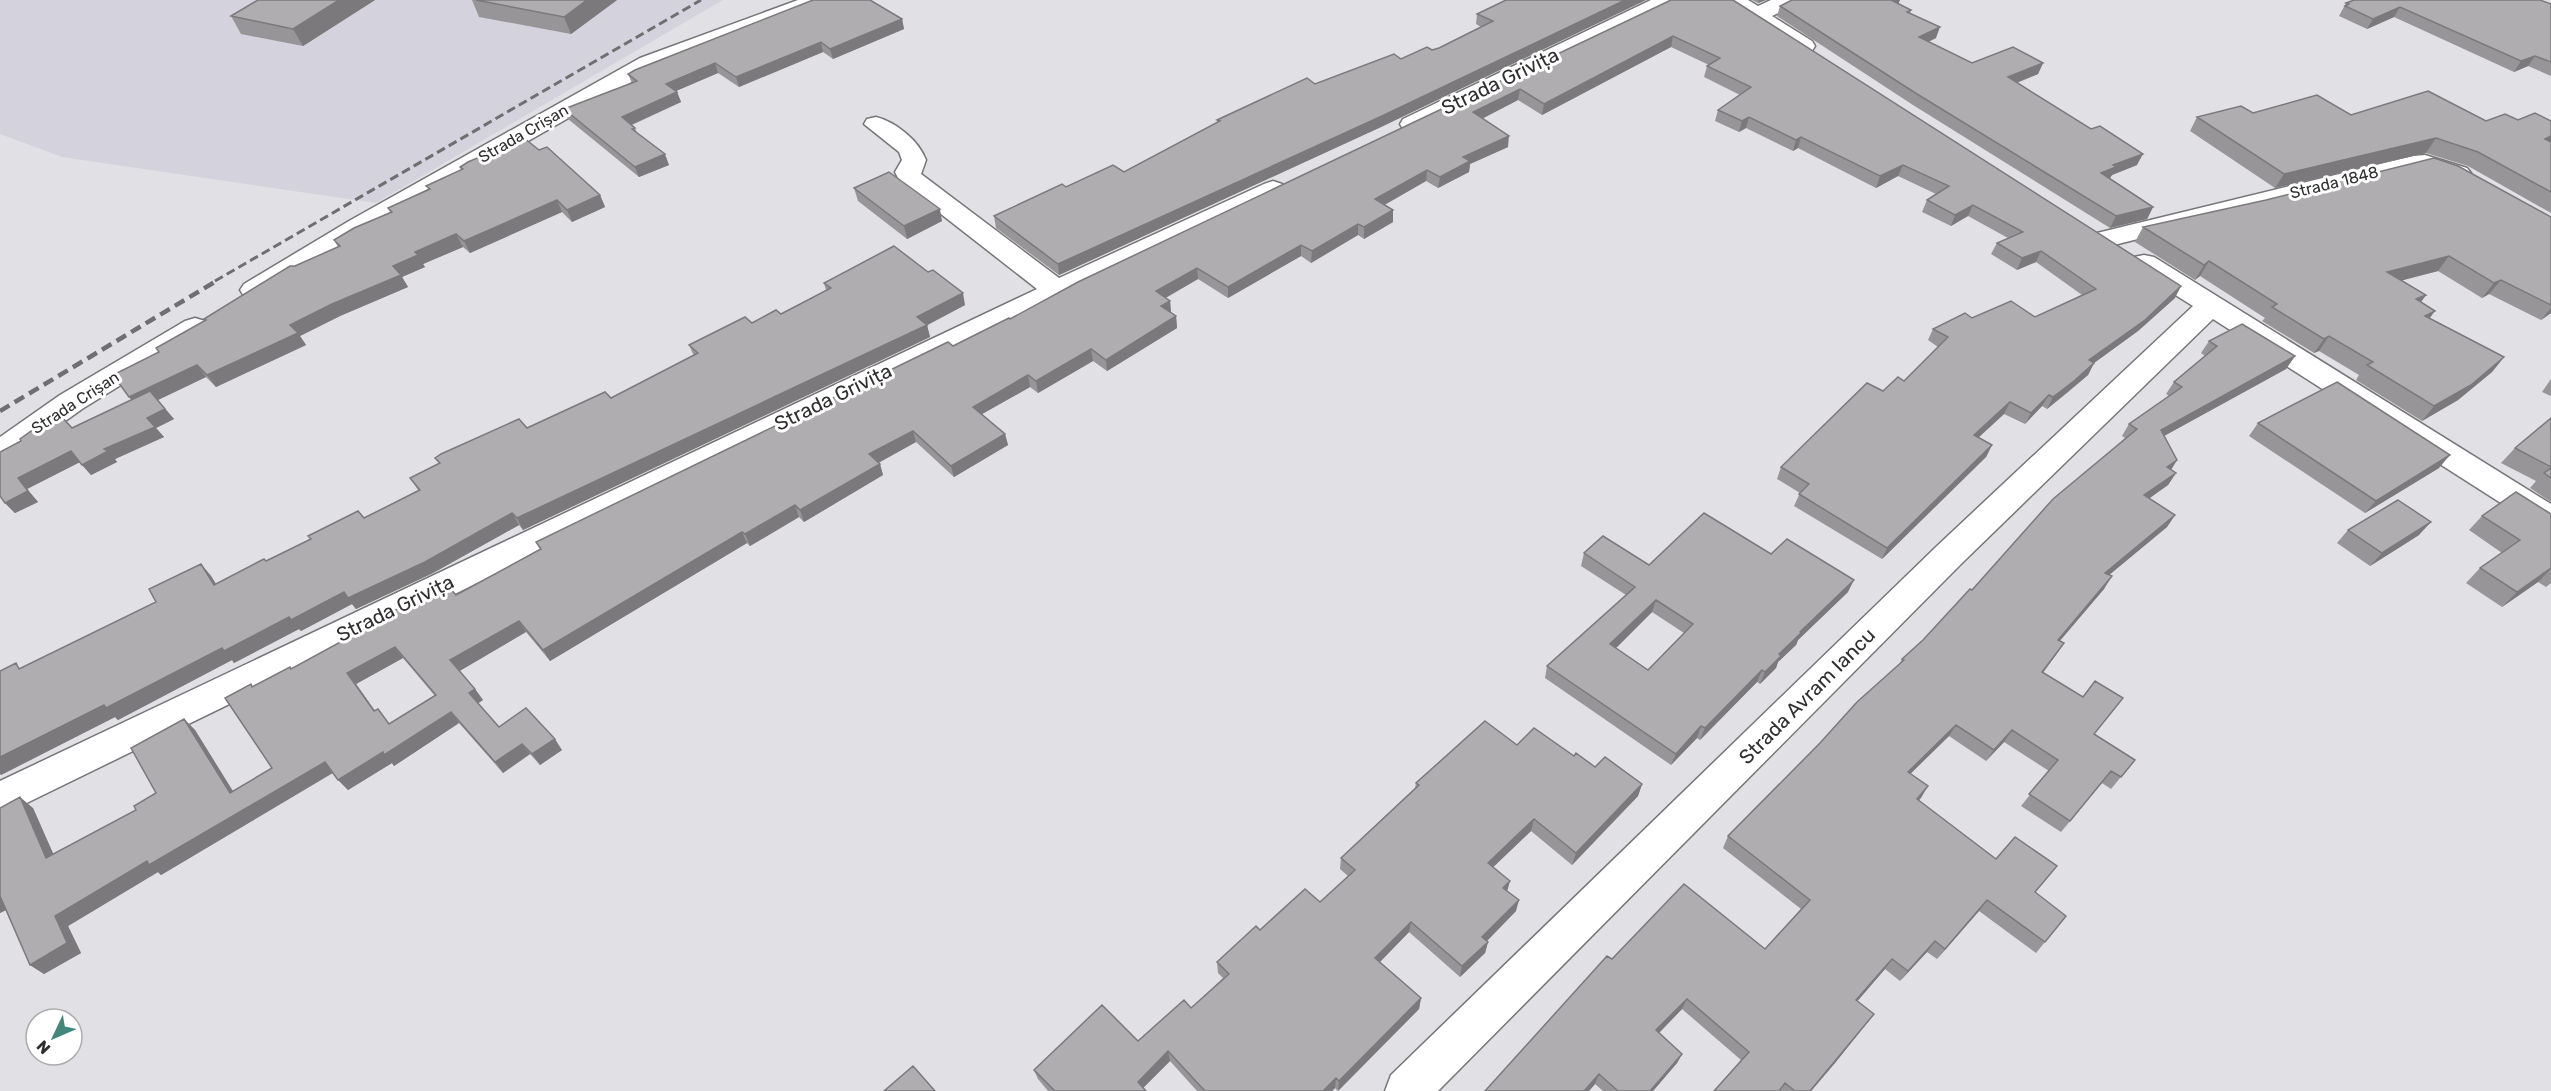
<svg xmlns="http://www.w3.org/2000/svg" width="2551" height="1091" viewBox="0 0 2551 1091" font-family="Rubik,sans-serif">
<rect width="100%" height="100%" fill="#e1e1e5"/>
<path fill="#d3d2dd" d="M 0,0 L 723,0 L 376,203 L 62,157 L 0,134 Z"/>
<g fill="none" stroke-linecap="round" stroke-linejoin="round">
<g stroke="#767679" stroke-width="3">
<path id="minor" d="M 798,0 L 829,0 L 826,5 L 656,68 L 367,233 L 264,296 L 254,299 L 244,296 L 240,290 L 244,284 L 349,221 L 640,58 Z
M 1651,0 L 1679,0 L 1676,5 L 1421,129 L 1412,131 L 1403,129 L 1400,124 L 1403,119 Z
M 1722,0 L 1748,0 L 1758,6 L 1771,0 L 1799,0 L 1796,5 L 1772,16 L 1812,41 L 1815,46 L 1812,51 L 1804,53 L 1796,51 L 1725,5 Z
M 876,117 C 896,122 919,141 926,160 L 921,174 L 1059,278 L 1264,184 L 1273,181 L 1282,184 L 1286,189 L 1282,194 L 950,352 L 0,816 L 0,781 L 1037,289 L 900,182 L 895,172 L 902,160 L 899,152 L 864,124 L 867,119 Z
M 2425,155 L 2467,168 L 2471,173 L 2467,178 C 2448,183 2432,169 2413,170 L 2106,247 L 2097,245 L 2093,239 L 2097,233 L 2413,156 Z
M 2144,255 L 2154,257 L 2551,504 L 2551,532 L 2540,528 L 2213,319 L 1961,564 L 1438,1091 L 1385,1091 L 1391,1075 L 1937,546 L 2193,306 L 2134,269 L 2130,263 L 2134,257 Z
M 195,318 L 205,321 L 209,327 L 205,333 L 82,409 L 11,460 L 0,463 L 0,437 L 60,395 L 185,321 Z"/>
</g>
<use href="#minor" fill="#fff" fill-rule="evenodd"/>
<path stroke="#6f6f72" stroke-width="3" stroke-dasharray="9 4.5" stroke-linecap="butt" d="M 215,281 L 701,0"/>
<path stroke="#6f6f72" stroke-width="4.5" stroke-dasharray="11 6" stroke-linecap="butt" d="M 0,411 L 218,280"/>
</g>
<path fill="#979598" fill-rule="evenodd" d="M 258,0 L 375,0 L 303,46 L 241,34 L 231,16 Z
M 472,0 L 617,0 L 571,34 L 479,17 Z
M 1646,0 L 1381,127 L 1059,275 L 996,228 L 994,216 L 1066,187 L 1124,172 L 1217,122 L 1217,120 L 1315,84 L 1439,48 L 1481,27 L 1476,24 L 1477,14 Z
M 1671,0 L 2175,298 L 2138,331 L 2094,363 L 2088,375 L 2067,393 L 2047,409 L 2042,406 L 2025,424 L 2004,414 L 1978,438 L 1992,445 L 1986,457 L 1882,559 L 1794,506 L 1800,493 L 1777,479 L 1781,467 L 1883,391 L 1904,381 L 1938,347 L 1928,340 L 1933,329 L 1972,318 L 2035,317 L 2082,295 L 2036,262 L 2017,270 L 1991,254 L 1997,243 L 2008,238 L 1968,216 L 1951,226 L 1922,212 L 1927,200 L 1936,194 L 1898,176 L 1876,188 L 1798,148 L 1793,151 L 1746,128 L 1739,132 L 1715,121 L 1718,110 L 1740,95 L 1704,77 L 1707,66 L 1709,65 L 1671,47 L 1542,115 L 1518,100 L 1483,118 L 1508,147 L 1470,164 L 1469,172 L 1438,188 L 1426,181 L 1384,205 L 1393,222 L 1364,239 L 1358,235 L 1311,263 L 1301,256 L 1228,298 L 1198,279 L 1165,298 L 1170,301 L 1171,313 L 1176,316 L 1177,328 L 1107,371 L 1093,361 L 1038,393 L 1030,387 L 982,414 L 1005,434 L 1008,445 L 954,477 L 916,442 L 879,462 L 883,475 L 804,522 L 799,517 L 750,546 L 747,543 L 550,661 L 526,632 L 459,671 L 475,689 L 483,700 L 478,703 L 499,727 L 562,750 L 540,765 L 530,754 L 503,773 L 459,723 L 394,766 L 392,763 L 348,790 L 333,773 L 161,875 L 158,872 L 68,926 L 81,953 L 44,974 L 30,965 L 6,910 L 0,913 L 0,808 L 33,808 L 53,854 L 136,810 L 156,793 L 184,719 L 195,730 L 233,791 L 272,768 L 251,684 L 253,687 L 456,595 L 540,549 L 536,542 L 1010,319 ZM 403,658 L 435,696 L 389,724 L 375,711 L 356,684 Z
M 1752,0 L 1766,0 L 1758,3 Z
M 1792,0 L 1900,0 L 1898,4 L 1911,10 L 1910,14 L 1936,38 L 1928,42 L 1972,63 L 2043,63 L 2038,74 L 2017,83 L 2137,165 L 2112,175 L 2110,178 L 2153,207 L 2147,219 L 2110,228 L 1913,105 L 1777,16 L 1780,6 Z
M 2346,3 L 2551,4 L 2551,76 L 2528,66 L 2514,72 L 2394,17 L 2367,29 L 2339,16 Z
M 902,19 L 904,29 L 833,59 L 823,52 L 739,87 L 718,73 L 676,91 L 677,92 L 681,102 L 632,125 L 635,128 L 637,133 L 669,165 L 639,177 L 568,119 L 564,109 L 632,83 L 628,74 Z
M 2253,113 L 2351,115 L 2486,121 L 2518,120 L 2551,121 L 2551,213 L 2468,166 L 2426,153 L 2275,188 L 2190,131 L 2197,117 Z
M 539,150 L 600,195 L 605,207 L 572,222 L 562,212 L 470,253 L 463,247 L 423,264 L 425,267 L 402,277 L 408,287 L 340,316 L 300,336 L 306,345 L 216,387 L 206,377 L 158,400 L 174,419 L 156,428 L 164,437 L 115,459 L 117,462 L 91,475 L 80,462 L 27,489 L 38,502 L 15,513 L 5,503 L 72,428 L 131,400 L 159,352 L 206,320 L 295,266 L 338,247 L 334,240 L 390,212 L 388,208 L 428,189 L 426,186 L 461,170 L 460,167 Z
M 854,188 L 942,221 L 907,239 L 858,201 Z
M 2551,217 L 2551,313 L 2541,320 L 2489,294 L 2482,298 L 2438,271 L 2402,280 L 2426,295 L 2421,302 L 2430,318 L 2504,357 L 2492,372 L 2458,400 L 2422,421 L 2356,380 L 2359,375 L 2319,351 L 2314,353 L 2262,321 L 2265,318 L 2200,276 L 2195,280 L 2135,242 L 2143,227 Z
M 824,283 L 965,305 L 927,325 L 930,337 L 523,530 L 519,525 L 433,573 L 356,609 L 352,604 L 301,631 L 299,629 L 234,663 L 232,660 L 118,720 L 115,717 L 1,775 L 21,668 L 156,602 L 201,564 L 211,576 L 216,584 L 266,561 L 364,518 L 418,490 L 410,478 L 439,463 L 435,458 L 527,428 L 611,398 L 694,356 L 689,345 L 752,323 L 781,314 L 826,290 Z
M 2209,341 L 2295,356 L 2286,369 L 2164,436 L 2177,460 L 2171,470 L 2176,473 L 2168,485 L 2149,498 L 2175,515 L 2167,527 L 2109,575 L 2104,589 L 2060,641 L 2064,643 L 2043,673 L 2083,697 L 2114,710 L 2094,734 L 2135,760 L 2111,789 L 2102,783 L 2061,832 L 2021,806 L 2049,771 L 2004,742 L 1986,761 L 1949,736 L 1910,774 L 1928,786 L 1918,800 L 2035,892 L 2045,942 L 2036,953 L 1979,911 L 1937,959 L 1927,952 L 1900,981 L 1885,969 L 1857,1001 L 1874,1014 L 1835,1063 L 1811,1091 L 1714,1091 L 1741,1060 L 1682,1009 L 1659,1033 L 1682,1054 L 1677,1063 L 1653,1091 L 1603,1091 L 1595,1084 L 1589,1091 L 1485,1091 L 1612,959 L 1765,949 L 1801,909 L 1723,848 L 1728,836 L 1899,665 L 1902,659 L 1923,640 L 1972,590 L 2125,438 L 2122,436 L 2129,424 L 2169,396 L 2166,394 L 2174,382 L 2205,356 L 2201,353 Z
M 2551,379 L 2551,396 L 2542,392 Z
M 2551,418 L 2551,502 L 2530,488 L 2536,481 L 2501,463 L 2515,448 Z
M 2258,423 L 2439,468 L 2365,513 L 2249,436 Z
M 2551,514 L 2551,583 L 2546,587 L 2538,582 L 2502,607 L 2466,583 L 2480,568 L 2502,553 L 2469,530 L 2482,516 Z
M 2348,530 L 2419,535 L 2370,566 L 2337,543 Z
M 1584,553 L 1649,565 L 1771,554 L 1848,592 L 1798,640 L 1796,645 L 1778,662 L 1776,668 L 1760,684 L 1757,682 L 1700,740 L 1697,738 L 1671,765 L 1545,678 L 1547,666 L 1626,595 L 1581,566 ZM 1652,612 L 1684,633 L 1648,670 L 1616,648 Z
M 1517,745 L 1574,756 L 1595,767 L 1642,784 L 1638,796 L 1572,865 L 1531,831 L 1493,867 L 1507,891 L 1516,911 L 1487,941 L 1488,942 L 1485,953 L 1460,977 L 1409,932 L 1380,962 L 1421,998 L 1419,1009 L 1338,1091 L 1335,1088 L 1332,1091 L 1197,1091 L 1170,1061 L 1143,1088 L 1146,1091 L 1048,1091 L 1038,1079 L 1034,1070 L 1138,1041 L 1191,1008 L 1223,978 L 1218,973 L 1217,962 L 1260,930 L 1320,902 L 1348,876 L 1340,869 L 1341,858 L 1415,788 L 1416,783 Z"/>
<path fill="#7b797c" d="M 339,0 L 375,0 L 303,46 L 293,29 Z
M 587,0 L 617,0 L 571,34 L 564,17 Z
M 1625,0 L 1646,0 L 1381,127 L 1059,275 L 1058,264 Z
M 1759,0 L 1766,0 L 1758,3 Z
M 1890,0 L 1900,0 L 1898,4 Z
M 2400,7 L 2394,17 L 2367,29 L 2373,19 Z
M 902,19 L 904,29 L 833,59 L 830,49 Z
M 1940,27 L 1936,38 L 1915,48 L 1919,37 Z
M 1673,36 L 1671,47 L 1542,115 L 1544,104 Z
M 821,42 L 823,52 L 739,87 L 736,77 Z
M 2535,56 L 2528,66 L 2514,72 L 2521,61 Z
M 715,63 L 718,73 L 669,94 L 666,84 Z
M 2043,63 L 2038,74 L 2003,88 L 2008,77 Z
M 1520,89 L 1518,100 L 1472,124 L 1473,112 Z
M 677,92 L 681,102 L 626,127 L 622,117 Z
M 1749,117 L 1746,128 L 1739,132 L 1742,121 Z
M 1509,136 L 1508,147 L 1470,164 L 1469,172 L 1438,188 L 1440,177 L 1463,157 Z
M 2551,136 L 2551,146 L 2545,139 Z
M 1801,137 L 1798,148 L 1793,151 L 1796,140 Z
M 2436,138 L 2426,153 L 2275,188 L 2284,174 Z
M 665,154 L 669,165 L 639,177 L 635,167 Z
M 2143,154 L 2137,165 L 2112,175 L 2110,178 L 2101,173 L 2113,165 Z
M 1903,165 L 1898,176 L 1876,188 L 1880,176 Z
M 1427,170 L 1426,181 L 1374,211 L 1375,199 Z
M 600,195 L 605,207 L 572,222 L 567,210 Z
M 557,200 L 562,212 L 470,253 L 464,241 Z
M 1973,205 L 1968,216 L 1951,226 L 1955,215 Z
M 2153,207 L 2147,219 L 2110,228 L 2116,216 Z
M 940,209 L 942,221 L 907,239 L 904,226 Z
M 1393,210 L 1393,222 L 1364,239 L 1364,227 Z
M 1358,224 L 1358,235 L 1311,263 L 1312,251 Z
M 456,234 L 463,247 L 423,264 L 425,267 L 402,277 L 408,287 L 340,316 L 300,336 L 306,345 L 216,387 L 207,375 L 415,252 Z
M 1301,245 L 1301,256 L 1228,298 L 1228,287 Z
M 2041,251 L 2036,262 L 2017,270 L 2022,258 Z
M 2449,256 L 2438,271 L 2377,287 L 2387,272 Z
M 2209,261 L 2200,276 L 2195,280 L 2204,265 Z
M 1197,268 L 1198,279 L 1157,303 L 1156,291 Z
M 2501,280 L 2489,294 L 2482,298 L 2494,283 Z
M 2181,286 L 2175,298 L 2138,331 L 2094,363 L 2088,375 L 2047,409 L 2053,397 L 2089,360 Z
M 963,293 L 965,305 L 920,329 L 917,317 Z
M 2426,295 L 2415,310 L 2416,299 Z
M 1170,301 L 1171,313 L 1161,306 Z
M 2551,308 L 2551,313 L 2541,320 Z
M 2435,311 L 2424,326 L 2425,316 Z
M 1176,316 L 1177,328 L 1107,371 L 1106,360 Z
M 927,325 L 930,337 L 523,530 L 517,518 Z
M 2329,336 L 2319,351 L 2314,353 L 2324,339 Z
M 1091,349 L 1093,361 L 1038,393 L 1036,381 Z
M 2295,356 L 2286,369 L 2153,442 L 2161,430 Z
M 2504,357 L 2492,372 L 2458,400 L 2422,421 L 2434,406 Z
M 197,365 L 206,377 L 139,409 L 129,397 Z
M 1028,375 L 1030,387 L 975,418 L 973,407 Z
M 2049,395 L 2042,406 L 2025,424 L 2031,413 Z
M 2010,402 L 2004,414 L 1968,447 L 1974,435 Z
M 165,409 L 174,419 L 156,428 L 164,437 L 115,459 L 117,462 L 91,475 L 82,465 L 147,418 Z
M 913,431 L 916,442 L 873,466 L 869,454 Z
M 1005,434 L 1008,445 L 954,477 L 951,466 Z
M 1992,445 L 1986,457 L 1882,559 L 1887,548 Z
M 71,451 L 80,462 L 27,489 L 38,502 L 15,513 L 5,503 L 18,478 Z
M 2450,455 L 2439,468 L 2365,513 L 2376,501 Z
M 2177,460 L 2169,473 L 2167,467 Z
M 880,464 L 883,475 L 804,522 L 800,510 Z
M 2176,473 L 2168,485 L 2136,508 L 2144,495 Z
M 795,505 L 799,517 L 750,546 L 745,534 Z
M 512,513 L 519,525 L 433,573 L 356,609 L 352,604 L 301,631 L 299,629 L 234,663 L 232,660 L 118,720 L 115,717 L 1,775 L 0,774 L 0,757 L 104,705 L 222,648 Z
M 2175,515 L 2167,527 L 2097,585 L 2105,573 Z
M 2431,522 L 2419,535 L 2370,566 L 2382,553 Z
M 742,532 L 747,543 L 550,661 L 543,650 Z
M 201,564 L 211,576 L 224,597 L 214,585 Z
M 2551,569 L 2538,582 L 2502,607 L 2517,592 Z
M 2112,576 L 2104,589 L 2050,652 L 2058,640 Z
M 1854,580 L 1848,592 L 1798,640 L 1796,645 L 1778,662 L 1776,668 L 1760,684 L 1765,672 L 1779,654 L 1800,632 Z
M 1656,600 L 1652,612 L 1607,657 L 1610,644 Z
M 519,621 L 526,632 L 458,672 L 450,660 Z
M 2064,643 L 2056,655 L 2034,684 L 2042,672 Z
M 395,647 L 403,658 L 356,684 L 383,722 L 347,673 Z
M 1762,670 L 1757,682 L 1700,740 L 1705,728 Z
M 475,689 L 483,700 L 477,704 L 469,693 Z
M 451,712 L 459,723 L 394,766 L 392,763 L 348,790 L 338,780 Z
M 184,719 L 195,730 L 240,803 L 230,793 Z
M 1956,725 L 1949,736 L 1901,783 L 1908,772 Z
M 1701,726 L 1697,738 L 1671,765 L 1676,754 Z
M 2012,730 L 2004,742 L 1986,761 L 1994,750 Z
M 555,739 L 562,750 L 540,765 L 532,754 Z
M 522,744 L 530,754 L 503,773 L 495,762 Z
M 325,762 L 334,772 L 161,875 L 158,872 L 68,926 L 81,953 L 44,974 L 30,965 L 55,916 L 147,861 Z
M 1642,784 L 1638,796 L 1572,865 L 1576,853 Z
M 1928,786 L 1921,798 L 1910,810 L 1917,799 Z
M 20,797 L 33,808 L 60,869 L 46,858 Z
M 1534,819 L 1531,831 L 1485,875 L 1488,863 Z
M 1510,881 L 1507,892 L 1503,888 Z
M 0,896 L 14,906 L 0,913 Z
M 1519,900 L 1516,911 L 1480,948 L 1482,937 Z
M 1987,900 L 1979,911 L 1937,959 L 1945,949 Z
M 1411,922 L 1409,932 L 1374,968 L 1375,958 Z
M 1935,941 L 1927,952 L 1900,981 L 1908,971 Z
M 1488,942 L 1485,953 L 1460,977 L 1462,966 Z
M 1892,959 L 1885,969 L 1849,1011 L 1856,1000 Z
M 1421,998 L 1419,1009 L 1338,1091 L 1339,1081 Z
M 1687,999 L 1682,1009 L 1652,1040 L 1656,1030 Z
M 1874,1014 L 1835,1063 L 1811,1091 L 1810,1091 Z
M 1168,1051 L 1170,1061 L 1140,1091 L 1138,1082 Z
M 1682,1054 L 1677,1063 L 1653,1091 L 1650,1091 Z
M 1599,1074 L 1595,1084 L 1589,1091 L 1584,1091 Z
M 1336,1078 L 1335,1088 L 1332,1091 L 1323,1091 Z"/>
<path fill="#b0adb1" stroke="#7b797c" stroke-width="1.5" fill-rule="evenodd" d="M 258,0 L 339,0 L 293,29 L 231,16 Z
M 476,0 L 587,0 L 564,17 Z
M 813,0 L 870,0 L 902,19 L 830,49 L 821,42 L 736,77 L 715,63 L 666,84 L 677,92 L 622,117 L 635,128 L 632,129 L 665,154 L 635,167 L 564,109 L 637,81 L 628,74 L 635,70 Z
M 1506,0 L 1625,0 L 1382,116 L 1058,264 L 994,216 L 1062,184 L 1066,187 L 1113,165 L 1124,172 L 1220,121 L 1217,120 L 1307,78 L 1315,84 L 1394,54 L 1401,59 L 1427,47 L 1432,50 L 1439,48 L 1493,21 L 1477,14 Z
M 1671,0 L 1733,0 L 2181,286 L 2145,320 L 2089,360 L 2094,363 L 2074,381 L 2053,397 L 2049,395 L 2031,413 L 2010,402 L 1974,435 L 1992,445 L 1887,548 L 1799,494 L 1809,484 L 1781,467 L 1867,383 L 1883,391 L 1898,377 L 1904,381 L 1948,337 L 1933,329 L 1965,313 L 1972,318 L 2011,301 L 2035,317 L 2096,289 L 2041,251 L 2022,258 L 1997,243 L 2023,232 L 1973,205 L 1955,215 L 1927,200 L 1949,186 L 1903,165 L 1880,176 L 1801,137 L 1796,140 L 1749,117 L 1742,121 L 1718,110 L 1751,87 L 1707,66 L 1720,58 L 1673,36 L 1544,104 L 1520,89 L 1473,112 L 1509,136 L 1463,157 L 1470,161 L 1440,177 L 1427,170 L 1375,199 L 1393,210 L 1364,227 L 1358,224 L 1312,251 L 1301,245 L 1228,287 L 1197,268 L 1156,291 L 1170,301 L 1161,306 L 1176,316 L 1106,360 L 1091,349 L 1036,381 L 1028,375 L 973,407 L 1005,434 L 951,466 L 913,431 L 869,454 L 880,464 L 800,510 L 795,505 L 745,534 L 742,532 L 543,650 L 519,621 L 450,660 L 475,689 L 469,693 L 499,727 L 526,708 L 555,739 L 532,754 L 522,744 L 495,762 L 451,712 L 384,755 L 383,752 L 338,780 L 325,762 L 149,865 L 147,861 L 55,916 L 67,943 L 30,965 L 0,896 L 0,808 L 20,797 L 46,858 L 136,810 L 134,806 L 156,793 L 131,748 L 184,719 L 230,793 L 272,768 L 225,698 L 251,684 L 252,687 L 290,667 L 291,669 L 368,627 L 366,624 L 447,585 L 456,595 L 541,549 L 536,542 L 948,342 L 953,346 L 1009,318 L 1010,319 L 1078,282 ZM 395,647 L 436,695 L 389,724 L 378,709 L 374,711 L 347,673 Z
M 1792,0 L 1891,0 L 1911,10 L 1907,12 L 1940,27 L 1919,37 L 1972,63 L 2013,47 L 2043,63 L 2008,77 L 2091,129 L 2100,126 L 2143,154 L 2113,165 L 2116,167 L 2101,173 L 2153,207 L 2116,216 L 1917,94 L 1780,6 Z
M 2354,0 L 2540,0 L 2551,4 L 2551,62 L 2535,56 L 2521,61 L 2400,7 L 2373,19 L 2345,6 L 2349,4 L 2346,3 Z
M 2428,91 L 2486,121 L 2505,114 L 2518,120 L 2535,113 L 2551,121 L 2551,136 L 2545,139 L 2551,142 L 2551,192 L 2478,152 L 2436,138 L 2284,174 L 2197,117 L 2241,106 L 2253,113 L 2317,95 L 2351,115 Z
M 524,138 L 539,150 L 547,147 L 600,195 L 567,210 L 557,200 L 464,241 L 456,234 L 415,252 L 418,255 L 393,266 L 401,275 L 332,304 L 290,325 L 298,333 L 207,375 L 197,365 L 129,397 L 113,375 L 159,352 L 156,348 L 206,320 L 204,319 L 290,266 L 295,266 L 340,246 L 334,240 L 354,228 L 392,212 L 388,208 L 430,189 L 426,186 L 463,169 L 460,167 L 468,162 Z
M 2434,158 L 2458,166 L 2551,217 L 2551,305 L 2501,280 L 2494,283 L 2449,256 L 2387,272 L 2426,295 L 2416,299 L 2435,311 L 2425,316 L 2504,357 L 2471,385 L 2434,406 L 2367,365 L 2373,362 L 2329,336 L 2324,339 L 2272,307 L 2277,304 L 2209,261 L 2204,265 L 2143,227 L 2266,200 Z
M 889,172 L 940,209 L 904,226 L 854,188 Z
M 894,246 L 928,272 L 933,270 L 963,293 L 917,317 L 927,325 L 517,518 L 512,513 L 425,562 L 348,598 L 344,592 L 291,620 L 289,617 L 224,651 L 222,648 L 106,708 L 104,705 L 0,757 L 0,671 L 16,663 L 19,669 L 156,602 L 149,589 L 201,564 L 214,585 L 264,559 L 266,561 L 311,539 L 308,536 L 358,511 L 364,518 L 420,490 L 410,478 L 440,463 L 435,458 L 441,454 L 519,419 L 527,428 L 605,392 L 611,398 L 698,353 L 689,345 L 745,317 L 752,323 L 776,310 L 781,314 L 831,288 L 824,283 Z
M 2242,324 L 2295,356 L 2161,430 L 2177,460 L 2167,467 L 2176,473 L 2144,495 L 2175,515 L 2105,573 L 2112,576 L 2058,640 L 2064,643 L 2042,672 L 2083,697 L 2095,681 L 2123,698 L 2094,734 L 2135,760 L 2121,777 L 2111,771 L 2070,821 L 2029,794 L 2058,760 L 2012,730 L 1994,750 L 1956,725 L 1908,772 L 1928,786 L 1917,799 L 1996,859 L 2015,837 L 2057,866 L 2035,892 L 2066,916 L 2045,942 L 1987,900 L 1945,949 L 1935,941 L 1908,971 L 1892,959 L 1856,1000 L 1874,1014 L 1810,1091 L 1795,1091 L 1785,1083 L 1779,1091 L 1714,1091 L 1749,1052 L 1687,999 L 1656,1030 L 1682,1054 L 1650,1091 L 1618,1091 L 1599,1074 L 1584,1091 L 1485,1091 L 1607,956 L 1612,959 L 1684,884 L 1765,949 L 1810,900 L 1728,836 L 1820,743 L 1857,702 L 1904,660 L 1902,659 L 1923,640 L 1970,589 L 1972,590 L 2053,499 L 2137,429 L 2129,424 L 2182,387 L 2174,382 L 2217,346 L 2209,341 Z
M 2337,382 L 2450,455 L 2376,501 L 2258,423 Z
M 150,391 L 165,409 L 147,418 L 155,427 L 104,449 L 108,451 L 82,465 L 71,451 L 18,478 L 28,491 L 5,503 L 0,496 L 0,452 L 21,441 L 20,439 L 41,424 L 60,415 L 72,428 Z
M 2551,418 L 2551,467 L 2515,448 Z
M 2551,468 L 2551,478 L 2544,473 Z
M 2516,492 L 2551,514 L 2551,568 L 2517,592 L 2480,568 L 2520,540 L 2482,516 Z
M 2398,500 L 2431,522 L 2382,553 L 2348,530 Z
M 1704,513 L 1771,554 L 1787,539 L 1854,580 L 1800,632 L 1801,633 L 1779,654 L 1781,656 L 1765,672 L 1762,670 L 1705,728 L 1701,726 L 1676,754 L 1547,666 L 1635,587 L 1584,553 L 1603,536 L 1649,565 ZM 1656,600 L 1693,624 L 1648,670 L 1610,644 Z
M 1485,721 L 1517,745 L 1534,728 L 1574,756 L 1576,753 L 1595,767 L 1605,757 L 1642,784 L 1576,853 L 1534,819 L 1488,863 L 1510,881 L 1503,888 L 1519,900 L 1482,937 L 1488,942 L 1462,966 L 1411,922 L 1375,958 L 1421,998 L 1339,1081 L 1336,1078 L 1323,1091 L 1205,1091 L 1168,1051 L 1138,1082 L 1146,1091 L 1055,1091 L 1034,1070 L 1102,1005 L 1138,1041 L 1184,1000 L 1191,1008 L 1229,974 L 1217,962 L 1256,926 L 1260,930 L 1305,889 L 1320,902 L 1355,870 L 1341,858 L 1419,785 L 1416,783 Z
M 913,1066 L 935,1091 L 884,1091 Z"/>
<g text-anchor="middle" stroke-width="6" stroke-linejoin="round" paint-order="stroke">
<g font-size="16" fill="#2f2f30" stroke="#fff">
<text transform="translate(523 133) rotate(-30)" y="6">Strada Crișan</text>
<text transform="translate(2334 182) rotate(-14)" y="6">Strada 1848</text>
<text transform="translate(75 402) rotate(-33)" y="6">Strada Crișan</text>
</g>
<g font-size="20" fill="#2f2f30" stroke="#fff">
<text transform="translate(1500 81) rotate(-26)" y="7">Strada Grivița</text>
<text transform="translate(833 397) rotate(-26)" y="7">Strada Grivița</text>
<text transform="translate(395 608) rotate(-26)" y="7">Strada Grivița</text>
<text transform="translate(1807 696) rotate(-45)" y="7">Strada Avram Iancu</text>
</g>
</g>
<g transform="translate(54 1037) rotate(226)"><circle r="28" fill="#ffffff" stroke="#acacac" stroke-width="1.5"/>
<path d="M0-4.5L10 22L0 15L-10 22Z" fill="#43877c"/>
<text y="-9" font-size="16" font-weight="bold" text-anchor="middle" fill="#2f2f30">N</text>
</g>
</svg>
